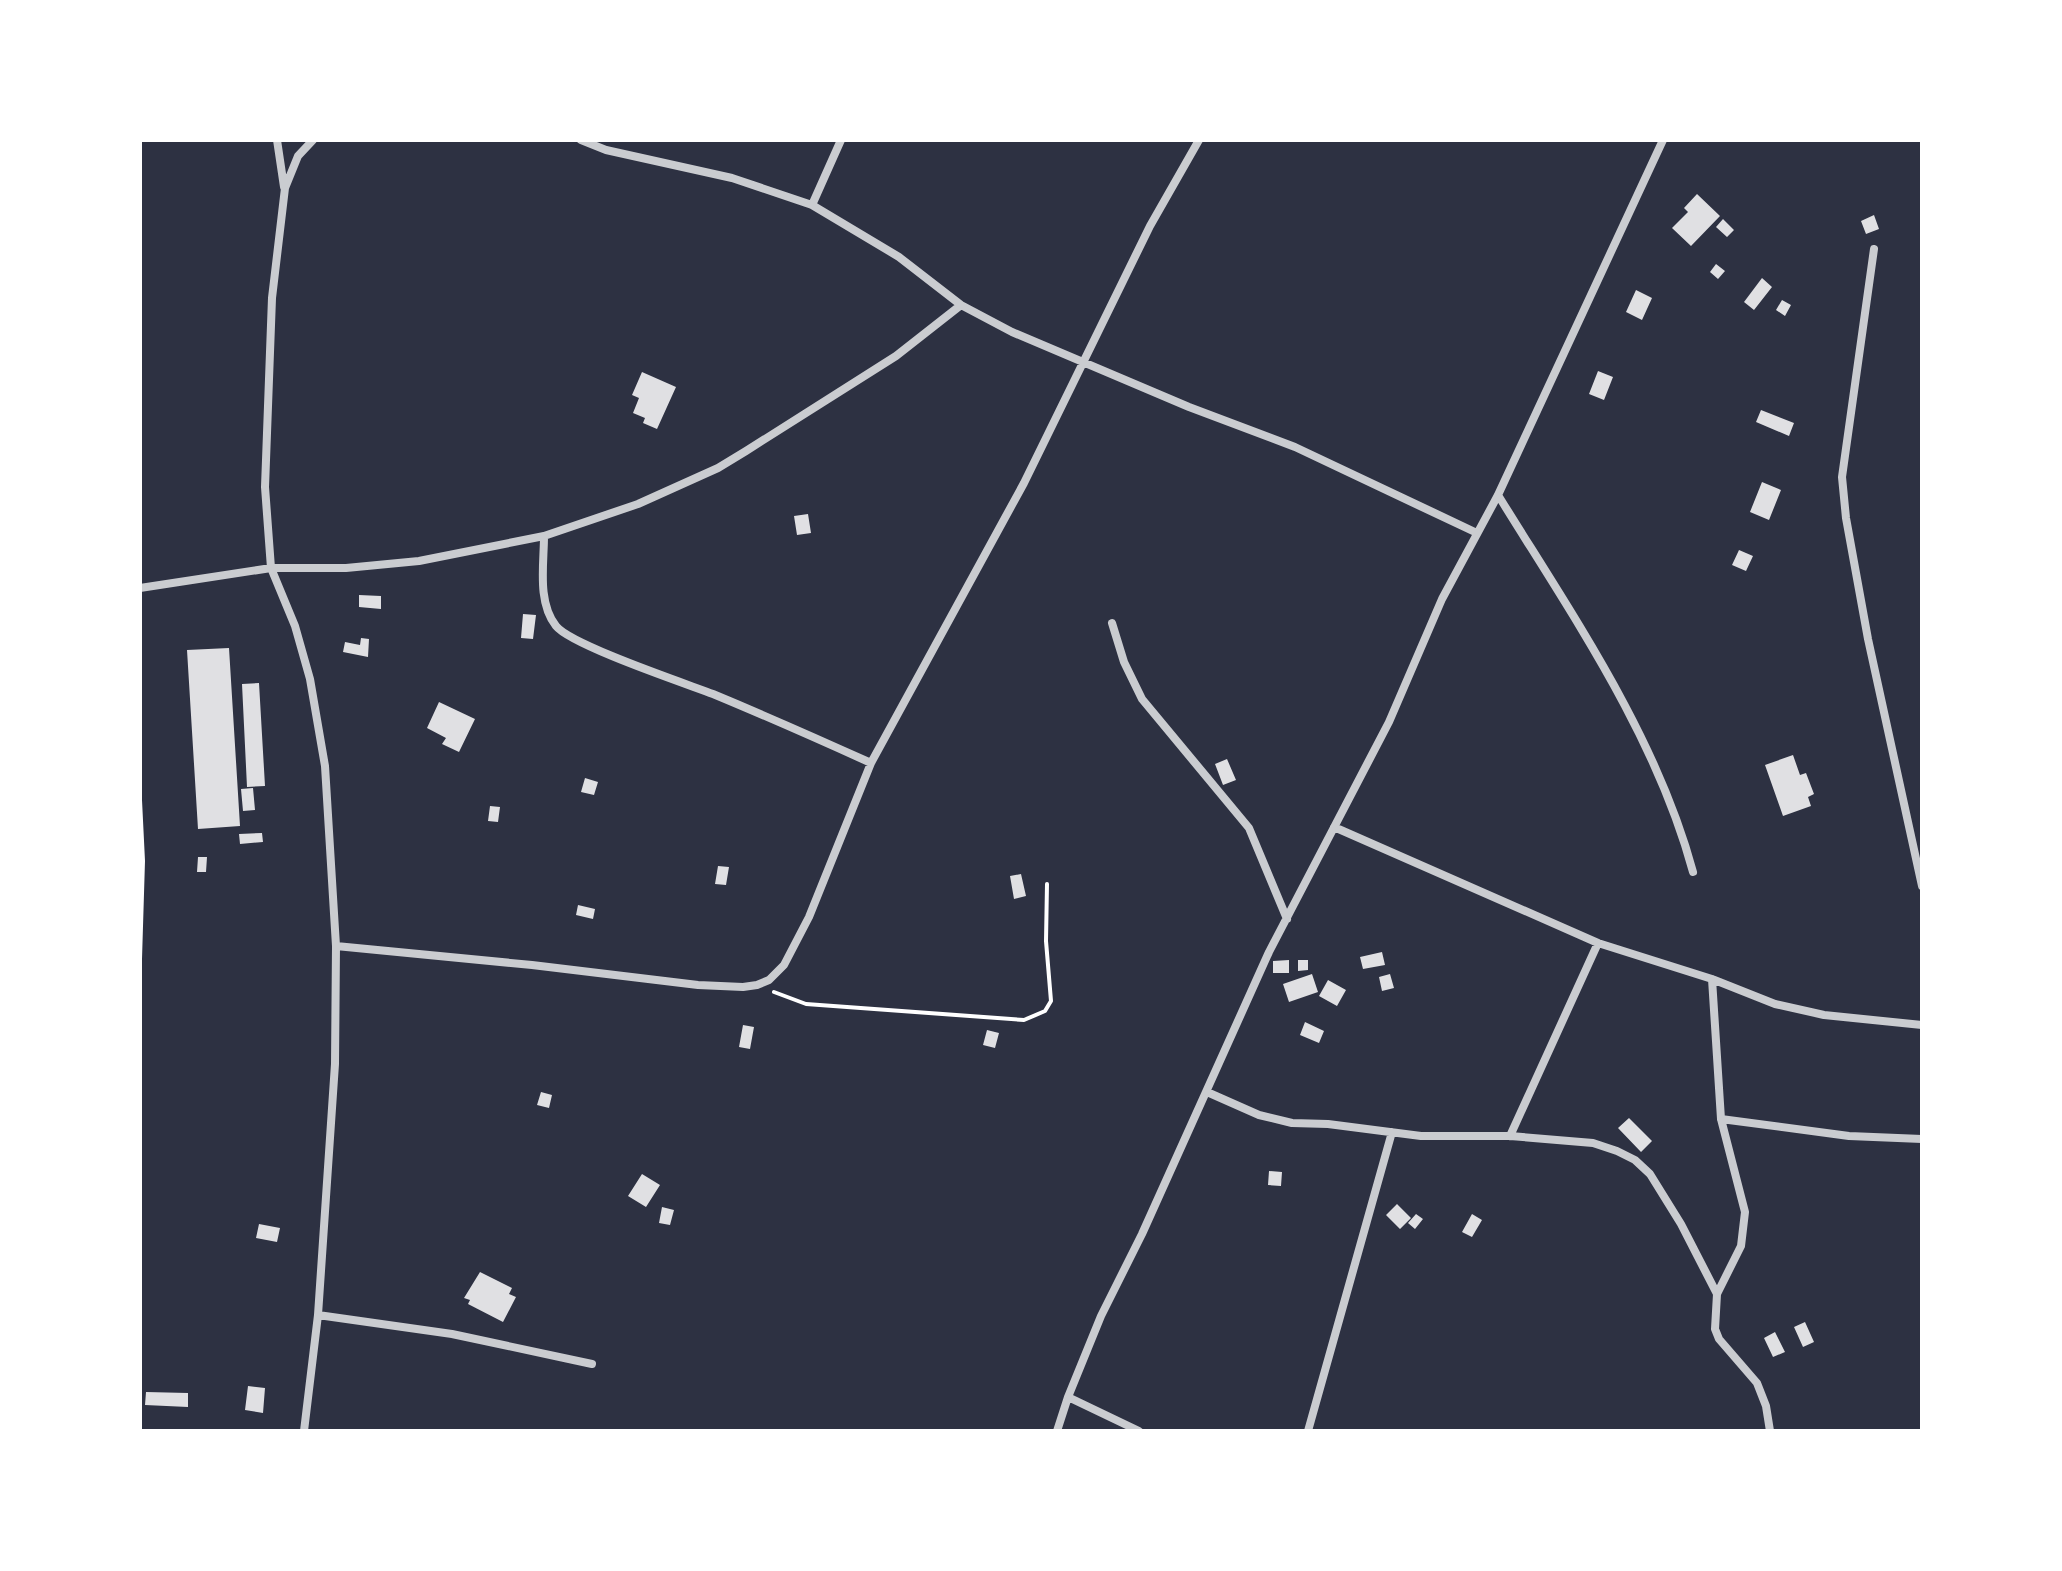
<svg xmlns="http://www.w3.org/2000/svg" width="2062" height="1571" viewBox="0 0 2062 1571" font-family="'Open Sans',sans-serif">
<rect width="100%" height="100%" fill="#2d3142"/>
<path fill="#e0e0e3" d="M 1697,194 L 1720,216 L 1691,246 L 1672,228 L 1688,212 L 1684,208 Z
M 1874,215 L 1879,229 L 1866,234 L 1861,221 Z
M 1723,219 L 1734,230 L 1727,237 L 1716,227 Z
M 1716,264 L 1725,271 L 1718,279 L 1710,272 Z
M 1762,278 L 1772,287 L 1754,310 L 1744,302 Z
M 1636,290 L 1652,298 L 1642,320 L 1626,312 Z
M 1782,300 L 1791,305 L 1785,316 L 1776,310 Z
M 1598,371 L 1613,377 L 1604,400 L 1589,394 Z
M 642,372 L 676,387 L 657,429 L 643,423 L 645,418 L 633,413 L 639,398 L 632,395 Z
M 1761,410 L 1794,423 L 1789,436 L 1756,422 Z
M 1762,482 L 1781,490 L 1769,520 L 1750,512 Z
M 808,514 L 811,533 L 797,535 L 794,516 Z
M 1739,550 L 1753,556 L 1746,571 L 1732,565 Z
M 359,595 L 381,596 L 381,609 L 359,607 Z
M 523,614 L 536,615 L 533,639 L 521,638 Z
M 361,638 L 369,639 L 368,657 L 343,652 L 345,642 L 360,645 Z
M 229,648 L 240,826 L 198,829 L 187,650 Z
M 259,683 L 265,786 L 247,787 L 242,684 Z
M 439,702 L 475,719 L 459,752 L 442,744 L 446,738 L 427,728 Z
M 1793,755 L 1800,775 L 1806,773 L 1814,794 L 1808,797 L 1811,806 L 1783,816 L 1765,765 Z
M 1227,759 L 1236,780 L 1223,785 L 1215,764 Z
M 585,778 L 598,782 L 594,795 L 581,792 Z
M 253,788 L 255,810 L 243,811 L 241,789 Z
M 490,806 L 500,807 L 498,822 L 488,821 Z
M 262,833 L 263,842 L 240,844 L 239,834 Z
M 198,857 L 207,857 L 206,872 L 197,872 Z
M 718,866 L 729,867 L 726,885 L 715,884 Z
M 1021,874 L 1026,896 L 1014,899 L 1010,876 Z
M 578,905 L 595,909 L 593,919 L 576,915 Z
M 1382,952 L 1385,965 L 1363,969 L 1360,957 Z
M 1289,960 L 1289,973 L 1273,973 L 1273,961 Z
M 1298,960 L 1308,960 L 1308,970 L 1298,971 Z
M 1312,974 L 1318,992 L 1289,1002 L 1283,984 Z
M 1390,974 L 1394,988 L 1382,991 L 1379,977 Z
M 1328,980 L 1346,990 L 1337,1006 L 1319,996 Z
M 1305,1022 L 1324,1031 L 1319,1043 L 1300,1035 Z
M 743,1025 L 754,1027 L 750,1049 L 739,1047 Z
M 987,1030 L 999,1033 L 995,1048 L 983,1045 Z
M 541,1092 L 552,1095 L 549,1108 L 537,1105 Z
M 1629,1118 L 1652,1141 L 1641,1152 L 1618,1128 Z
M 1269,1171 L 1282,1172 L 1281,1186 L 1268,1185 Z
M 642,1174 L 660,1185 L 646,1207 L 628,1196 Z
M 1397,1204 L 1411,1218 L 1400,1229 L 1386,1215 Z
M 662,1207 L 674,1210 L 670,1225 L 659,1223 Z
M 1416,1214 L 1423,1219 L 1415,1229 L 1408,1223 Z
M 1472,1214 L 1482,1220 L 1472,1237 L 1462,1232 Z
M 259,1224 L 280,1228 L 277,1242 L 256,1238 Z
M 480,1272 L 512,1288 L 509,1294 L 516,1297 L 503,1322 L 468,1304 L 470,1300 L 464,1298 Z
M 1805,1322 L 1814,1342 L 1803,1347 L 1794,1327 Z
M 1775,1332 L 1785,1352 L 1773,1357 L 1764,1338 Z
M 248,1386 L 265,1388 L 263,1413 L 245,1410 Z
M 146,1392 L 188,1393 L 188,1407 L 145,1405 Z"/>
<g fill="none" stroke-linecap="round" stroke-linejoin="round">
<path stroke="#fff" stroke-width="4" d="M 140,800 L 143,861 L 140,959
M 774,992 L 806,1004 L 1024,1020 L 1045,1011 L 1051,1001 L 1046,941 L 1047,884"/>
<path stroke="#caccd0" stroke-width="8" d="M 277,140 L 284,187
M 581,140 L 606,150 L 732,178 L 812,205 L 899,257 L 961,305 L 1012,332 L 1189,407 L 1295,447 L 1477,533
M 812,205 L 841,140
M 1874,249 L 1842,477 L 1846,518 L 1868,639 L 1922,886
M 1498,495 C 1572,615 1656,735 1693,872
M 544,536 C 544,564 537,602 556,626 C 571,645 684,683 713,694 C 766,716 818,739 871,763
M 140,588 L 271,568 L 346,568 L 419,561 L 544,536 L 638,504 L 718,468 L 746,451 L 896,356 L 961,305
M 1112,623 L 1124,662 L 1142,699 L 1249,828 L 1287,919
M 1334,827 L 1598,943 L 1712,979 L 1775,1004 L 1824,1015 L 1922,1025
M 336,946 L 532,965 L 698,985 L 743,987 L 757,985 L 769,980 L 784,965 L 809,917 L 871,763 L 1024,483 L 1150,226 L 1199,140
M 1712,979 L 1721,1119 L 1745,1212 L 1741,1246 L 1717,1294 L 1715,1329 L 1719,1339 L 1757,1383 L 1766,1406 L 1770,1431
M 1207,1092 L 1259,1115 L 1292,1123 L 1328,1124 L 1421,1136 L 1510,1136 L 1593,1143 L 1617,1151 L 1635,1160 L 1650,1174 L 1681,1224 L 1717,1294
M 1721,1119 L 1849,1136 L 1922,1139
M 1510,1136 L 1598,943
M 318,1315 L 452,1334 L 592,1364
M 1068,1397 L 1139,1431
M 304,1431 L 318,1315 L 335,1064 L 336,946 L 325,766 L 310,679 L 295,626 L 271,568 L 265,487 L 272,298 L 285,188 L 298,156 L 313,140
M 1057,1431 L 1068,1397 L 1101,1316 L 1142,1234 L 1269,952 L 1389,722 L 1442,599 L 1498,495 L 1663,140
M 1308,1431 L 1392,1132"/>
</g>
<rect width="2062" height="1571" fill="none" stroke="#ffffff" stroke-width="284"/>
</svg>
